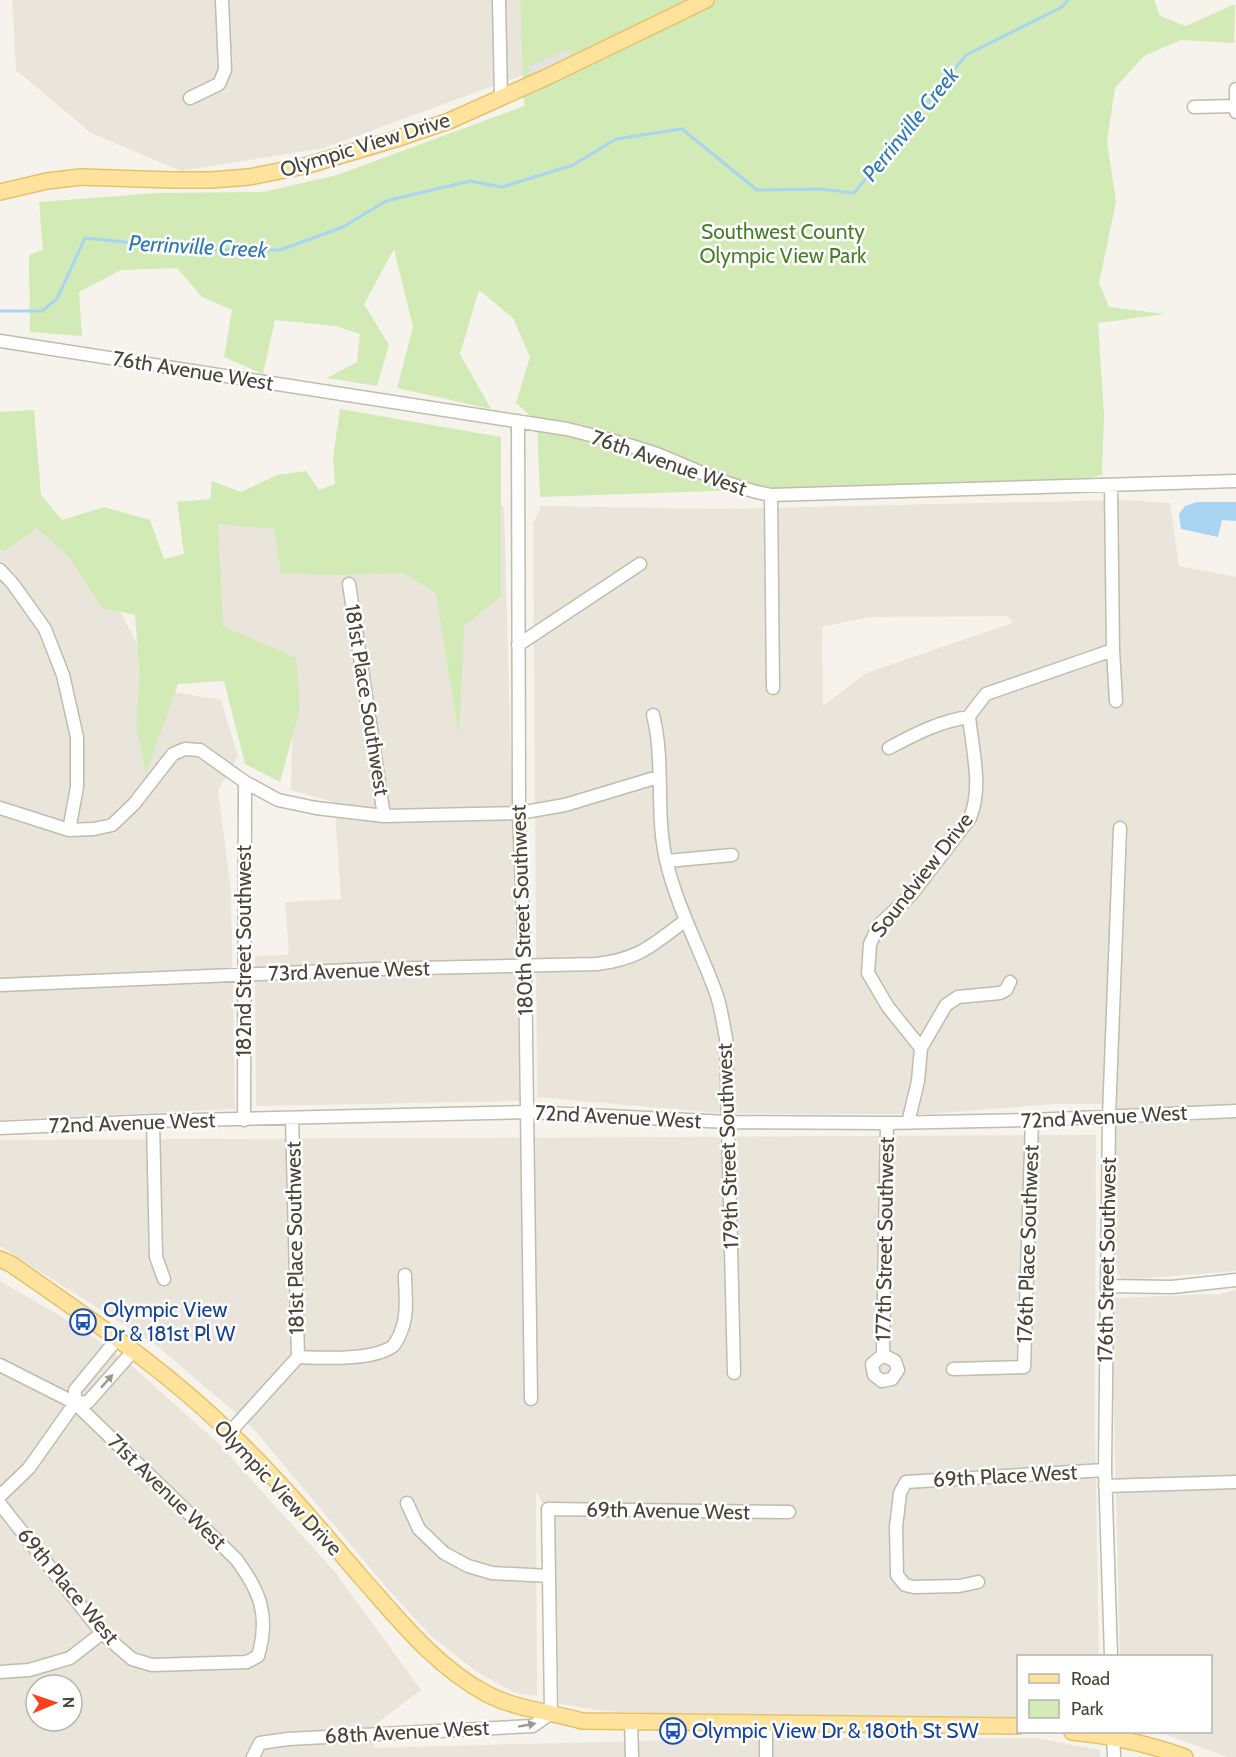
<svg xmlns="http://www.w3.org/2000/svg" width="1236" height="1757" viewBox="0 0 1236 1757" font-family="Cabin,sans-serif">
<rect width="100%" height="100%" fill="#f6f3ec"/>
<path fill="#eae5da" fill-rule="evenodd" d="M 12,0 L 520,0 L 523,75 L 324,148 L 181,171 L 91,133 L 16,70 Z
M 1124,500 L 1170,503 L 1179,566 L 1236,577 L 1236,1271 L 1123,1280 L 1112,1267 L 1117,1104 L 1055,1104 L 927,1114 L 810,1114 L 718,1113 L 537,1097 L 533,524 L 541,506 L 718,509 ZM 1008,616 L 1013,623 L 866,673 L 823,706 L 822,627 L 870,617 Z
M 461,506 L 504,506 L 520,1101 L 256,1106 L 255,956 L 289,955 L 285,902 L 341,899 L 334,802 L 291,790 L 294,662 L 210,634 L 208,519 Z
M 35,512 L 93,561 L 143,655 L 174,692 L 221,700 L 238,756 L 218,790 L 231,891 L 235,1109 L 0,1120 L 0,542 Z
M 1096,1135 L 1095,1422 L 1099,1656 L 1018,1656 L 1018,1717 L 643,1713 L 605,1711 L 559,1704 L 555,1524 L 536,1492 L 537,1696 L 515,1693 L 477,1672 L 431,1636 L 387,1588 L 251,1426 L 156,1345 L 0,1246 L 0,1140 Z
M 0,1281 L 84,1330 L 133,1367 L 218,1443 L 335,1572 L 421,1690 L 376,1724 L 374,1748 L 748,1738 L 1036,1738 L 1100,1750 L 1100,1757 L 0,1757 ZM 36,1685 L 72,1685 L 72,1721 L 36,1721 Z
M 1236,1290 L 1236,1757 L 1228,1757 L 1159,1732 L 1210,1732 L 1210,1656 L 1120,1656 L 1111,1298 L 1219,1294 Z"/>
<path fill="#d2eab5" d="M 520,0 L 1154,0 L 1160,16 L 1186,26 L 1235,4 L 1234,43 L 1181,40 L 1144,56 L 1115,88 L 1107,141 L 1116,202 L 1099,283 L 1109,307 L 1165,314 L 1098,323 L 1104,415 L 1102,475 L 1090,478 L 540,497 L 537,422 L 516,403 L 530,357 L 513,318 L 479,290 L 460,354 L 491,409 L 397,388 L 413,327 L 394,249 L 364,304 L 389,345 L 377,386 L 327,378 L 357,362 L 360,334 L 336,326 L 275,320 L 263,374 L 224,357 L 232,310 L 202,297 L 177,268 L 121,270 L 79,292 L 82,336 L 30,332 L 29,255 L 43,250 L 39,202 L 158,193 L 263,192 L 337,175 L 524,106 Z
M 340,409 L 501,437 L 501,596 L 464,626 L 459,736 L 436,593 L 403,573 L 329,575 L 281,573 L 274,529 L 218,524 L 223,626 L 296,658 L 300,708 L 280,782 L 245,764 L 224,681 L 178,684 L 146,773 L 136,724 L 140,679 L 135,615 L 102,608 L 70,558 L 37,528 L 5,551 L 0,549 L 0,412 L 34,410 L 41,495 L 62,520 L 104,507 L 150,520 L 164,559 L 184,554 L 177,502 L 210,499 L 212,481 L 241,492 L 277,475 L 306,471 L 319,490 L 335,484 L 333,458 Z"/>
<path fill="#e5e3e0" d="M 568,49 L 575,63 L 532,84 L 528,67 Z"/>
<path fill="#a9d4f2" d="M 1197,502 L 1236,502 L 1236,521 L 1222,520 L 1218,537 L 1181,529 L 1179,514 L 1185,506 Z"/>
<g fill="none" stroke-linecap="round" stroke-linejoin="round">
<path stroke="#a9d4f2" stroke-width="3" d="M 0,311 L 42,311 L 57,299 L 85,238 L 204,250 L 280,250 L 343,227 L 386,201 L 470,181 L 502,187 L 573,165 L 616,139 L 682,129 L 757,190 L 821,189 L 854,193 L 966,55 L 1062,7 L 1068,0"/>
<g stroke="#c2bbae" stroke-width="15">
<path id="minor" d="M 499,0 L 501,98
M 190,98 L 219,84 L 225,70 L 222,0
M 1194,107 L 1234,106
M 1236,112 L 1236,89
M 0,341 L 567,429 C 598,437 631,444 662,456 C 699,471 732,488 771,495 L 1236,481
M 518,421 L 519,813 L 525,964 L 531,1399
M 1111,485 L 1113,650 L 1116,701
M 771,495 L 773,688
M 0,570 L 13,584 L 45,629 L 63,675 L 77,737 L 77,787 L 69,830
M 349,584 L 384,816
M 518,645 L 640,564
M 653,715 C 665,762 655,812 666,860 C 677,907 700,949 716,993 C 721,1007 723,1023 726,1038 L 734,1373
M 889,748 C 915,734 940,721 969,717
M 0,808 L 69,830 L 94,829 L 112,825 L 134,804 L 173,754 L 185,749 L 200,750 L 245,782 L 278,800 L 316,808 L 384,816 L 519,813 L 565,805 L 658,777
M 667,861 L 732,855
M 0,985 L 375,969 L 597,964 C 640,959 652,945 686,920
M 921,1048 L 946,1005 L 958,997 L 1000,993 L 1006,990 L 1010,982
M 292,1118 L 298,1357
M 244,1120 L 245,782
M 153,1121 L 156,1257 L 164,1279
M 908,1123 L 918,1081 L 921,1048 L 888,1007 L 868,973 L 870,944 L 879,925 L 911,895 L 970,818 C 983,787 972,749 969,716 L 986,694 L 1113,650
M 0,1128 L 153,1121 L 527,1112 L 728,1122 L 887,1123 L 1032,1120 L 1236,1111
M 1107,1286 L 1172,1287 L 1236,1280
M 883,1355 L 895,1361 L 898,1370 L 892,1379 L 882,1381 L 874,1375 L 872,1364 L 883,1355 L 887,1123
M 0,1365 L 75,1403 L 236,1559 C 260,1591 270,1616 258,1656 L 247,1662 L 152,1665 L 132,1659 L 102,1633 L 0,1504
M 953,1369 L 1024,1367 L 1032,1120
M 75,1403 L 88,1402 L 134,1350
M 230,1432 L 298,1357 C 322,1358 373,1361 393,1346 C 397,1342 401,1332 403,1326 C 408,1310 405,1291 405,1275
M 1105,1486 L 1236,1482
M 0,1496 L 29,1468 L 75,1403 L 75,1390 L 118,1338
M 407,1503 L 419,1529 L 444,1553 L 468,1566 L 492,1573 L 548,1576
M 978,1582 L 959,1586 L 914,1587 L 905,1585 L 897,1575 L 896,1527 L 900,1493 L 906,1482 L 1105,1470
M 1111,1656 L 1105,1470 L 1109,1116 L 1120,828
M 0,1672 L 29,1670 L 70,1658 L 102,1633
M 631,1722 L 632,1757
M 766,1724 L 766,1757
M 1113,1732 L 1114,1757
M 253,1757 L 260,1743 L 288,1739 L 533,1726 L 551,1713 L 548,1509 L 789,1512"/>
</g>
<g stroke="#e6c16a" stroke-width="18">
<path id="major" d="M 0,192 L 47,181 L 81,177 L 171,180 L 211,180 L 249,177 L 305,166 L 399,138 L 449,121 L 549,76 L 706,0
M 0,1259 L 11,1264 C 87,1317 164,1368 230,1433 C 277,1478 319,1528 361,1577 C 399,1620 436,1667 487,1694 C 516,1709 551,1712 582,1721 L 1018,1726
M 1072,1732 C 1113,1736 1146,1743 1185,1757"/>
</g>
<use href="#minor" stroke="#fff" stroke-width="12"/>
<use href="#major" stroke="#ffe39c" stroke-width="15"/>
</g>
<defs><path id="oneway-solid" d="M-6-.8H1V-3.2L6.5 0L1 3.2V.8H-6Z" transform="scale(1.5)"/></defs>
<g fill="#9c9892">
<use href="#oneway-solid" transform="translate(107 1381) rotate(-49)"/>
<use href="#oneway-solid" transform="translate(527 1725) rotate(-10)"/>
</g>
<defs>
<g id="bus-ring" transform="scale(1.35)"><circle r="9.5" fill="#fff" stroke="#1a4fb4" stroke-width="1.5"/><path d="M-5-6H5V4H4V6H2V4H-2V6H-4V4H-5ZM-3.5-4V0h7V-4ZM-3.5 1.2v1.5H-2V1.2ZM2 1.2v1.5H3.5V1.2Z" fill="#1a4fb4"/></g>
</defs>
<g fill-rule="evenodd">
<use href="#bus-ring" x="83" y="1322"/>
<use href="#bus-ring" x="673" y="1731"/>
</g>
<g text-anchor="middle" stroke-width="5" stroke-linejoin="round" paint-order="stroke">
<g font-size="21" fill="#4b4439" stroke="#fff">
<text transform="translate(365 145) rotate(-17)" y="7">Olympic View Drive</text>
<text transform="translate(193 371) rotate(9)" y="7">76th Avenue West</text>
<text transform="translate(669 463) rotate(19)" y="7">76th Avenue West</text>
<text transform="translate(367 700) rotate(81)" y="7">181st Place Southwest</text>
<text transform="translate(922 875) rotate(-52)" y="7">Soundview Drive</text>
<text transform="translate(522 910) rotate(-92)" y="7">180th Street Southwest</text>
<text transform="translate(244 951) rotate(-90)" y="7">182nd Street Southwest</text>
<text transform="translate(349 971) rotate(-2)" y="7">73rd Avenue West</text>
<text transform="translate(618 1117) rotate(3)" y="7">72nd Avenue West</text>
<text transform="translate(1104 1117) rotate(-3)" y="7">72nd Avenue West</text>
<text transform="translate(132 1123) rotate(-2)" y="7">72nd Avenue West</text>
<text transform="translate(728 1146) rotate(-92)" y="7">179th Street Southwest</text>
<text transform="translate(295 1238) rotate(-91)" y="7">181st Place Southwest</text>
<text transform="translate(885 1239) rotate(-89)" y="7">177th Street Southwest</text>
<text transform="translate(1028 1244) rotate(-88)" y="7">176th Place Southwest</text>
<text transform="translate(1107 1260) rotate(-89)" y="7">176th Street Southwest</text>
<text transform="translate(1005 1476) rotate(-3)" y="7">69th Place West</text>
<text transform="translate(278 1488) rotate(47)" y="7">Olympic View Drive</text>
<text transform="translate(167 1492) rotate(44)" y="7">71st Avenue West</text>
<text transform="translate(668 1511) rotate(1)" y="7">69th Avenue West</text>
<text transform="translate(68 1586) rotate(50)" y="7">69th Place West</text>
<text transform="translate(407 1732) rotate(-3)" y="7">68th Avenue West</text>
</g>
<g font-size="21" fill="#4a7f2a" stroke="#fff">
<text x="783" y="239">Southwest County<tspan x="783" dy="24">Olympic View Park</tspan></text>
</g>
<g font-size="21" fill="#164399" stroke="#fff" text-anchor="start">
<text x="103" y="1317">Olympic View<tspan x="103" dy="24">Dr &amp; 181st Pl W</tspan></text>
<text x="692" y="1738">Olympic View Dr &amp; 180th St SW</text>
</g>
<g font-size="22" font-style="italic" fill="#2e7ab2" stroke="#fff">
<text transform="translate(910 124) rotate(-51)" y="8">Perrinville Creek</text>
<text transform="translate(198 246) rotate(3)" y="8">Perrinville Creek</text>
</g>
</g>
<rect x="1017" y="1655" width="195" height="78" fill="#ffffff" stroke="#b7b4b0" stroke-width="1.5"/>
<rect x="1029" y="1674" width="30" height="9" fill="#ffe39c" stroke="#b7b4b0" stroke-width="1.5"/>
<text x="1071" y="1685" font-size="18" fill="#4b4439">Road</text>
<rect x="1029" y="1700" width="30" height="18" fill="#d2eab5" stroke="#b7b4b0" stroke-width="1.5"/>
<text x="1071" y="1715" font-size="18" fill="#4b4439">Park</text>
<g transform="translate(54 1703) rotate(88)"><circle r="28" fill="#ffffff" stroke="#b7b4b0" stroke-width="1.5"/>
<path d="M0-4.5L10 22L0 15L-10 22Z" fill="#fc3f1d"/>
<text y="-9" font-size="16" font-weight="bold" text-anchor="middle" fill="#4b4439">N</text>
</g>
</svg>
